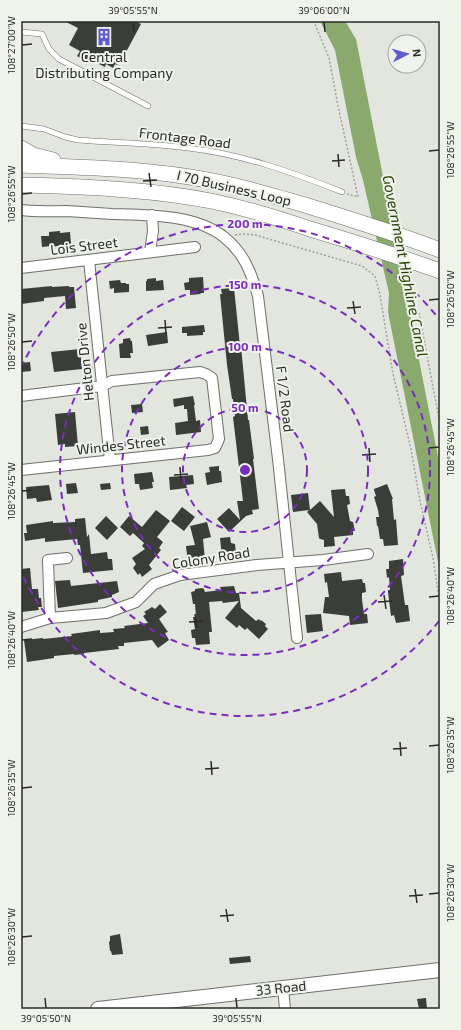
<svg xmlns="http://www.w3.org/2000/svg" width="461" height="1030" viewBox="0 0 461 1030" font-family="'Exo 2',sans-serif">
<rect width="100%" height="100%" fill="#e2e6df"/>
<path fill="#8aa96d" d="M 320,21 L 345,21 L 356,39 L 440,467 L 440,572 L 388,312 L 389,293 L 363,180 L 356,157 L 335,50 Z"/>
<path fill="#3a3d38" d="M 64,21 L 135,21 L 141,24 L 125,54 L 123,53 L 117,65 L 115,64 L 113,68 L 106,64 L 105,67 L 91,60 L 89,63 L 77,56 L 80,51 L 69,45 L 78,28 Z
M 60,231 L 60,233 L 70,232 L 71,244 L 51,247 L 51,246 L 42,247 L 41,236 L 49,236 L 49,232 Z
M 203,277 L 204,293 L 200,293 L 201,294 L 190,295 L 190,290 L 185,290 L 184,283 L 189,282 L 189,278 Z
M 156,278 L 156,281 L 163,280 L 164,290 L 146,291 L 146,281 L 147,281 L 147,279 Z
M 120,280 L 121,283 L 126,283 L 126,284 L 129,284 L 129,292 L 114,293 L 114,288 L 110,289 L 109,281 Z
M 52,286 L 52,287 L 69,286 L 69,287 L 74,287 L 76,308 L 66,309 L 65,296 L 44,298 L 44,301 L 21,304 L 21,289 Z
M 234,288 L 240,346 L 241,346 L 248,420 L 249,420 L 254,459 L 253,459 L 259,509 L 252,510 L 253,514 L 246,516 L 229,532 L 217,519 L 229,508 L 240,520 L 237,501 L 243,501 L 233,417 L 235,416 L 233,399 L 232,399 L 227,365 L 220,294 L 222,294 L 221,289 Z
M 204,325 L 205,332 L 203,332 L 203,335 L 187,336 L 187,333 L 182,333 L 182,327 Z
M 167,332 L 168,343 L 148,346 L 146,335 Z
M 130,338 L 131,341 L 132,341 L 133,353 L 130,353 L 131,358 L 120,358 L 119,344 L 123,343 L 123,339 Z
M 80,349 L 82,369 L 54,372 L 51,352 Z
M 30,362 L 31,371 L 21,372 L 21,363 Z
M 193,396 L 195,405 L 194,405 L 196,421 L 200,420 L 201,432 L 176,435 L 175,423 L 188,421 L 187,409 L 184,409 L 184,405 L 174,407 L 173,399 Z
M 142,404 L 143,412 L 132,413 L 131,405 Z
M 75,412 L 78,446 L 65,447 L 65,444 L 58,445 L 55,414 Z
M 148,426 L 149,434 L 141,435 L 140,427 Z
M 219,466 L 219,471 L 221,471 L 222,482 L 207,485 L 205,473 L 210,472 L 209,467 Z
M 152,472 L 154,482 L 152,482 L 153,488 L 140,490 L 139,484 L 135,484 L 134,474 Z
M 193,475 L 194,484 L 186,485 L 187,488 L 170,490 L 169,477 Z
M 76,483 L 78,493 L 67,494 L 66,484 Z
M 110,483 L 111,489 L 101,490 L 100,484 Z
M 387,484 L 393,499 L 392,499 L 394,520 L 396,519 L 398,545 L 384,546 L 383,539 L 380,539 L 378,526 L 377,526 L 376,517 L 379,517 L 378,510 L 374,497 L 376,496 L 374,490 L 374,489 Z
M 49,485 L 52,500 L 37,502 L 36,498 L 27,499 L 26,487 Z
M 345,489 L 346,496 L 349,496 L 350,504 L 347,505 L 350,521 L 353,522 L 355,531 L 353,531 L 353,535 L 334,537 L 335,546 L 324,547 L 324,540 L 320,539 L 319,538 L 317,524 L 307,512 L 309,510 L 293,512 L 291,495 L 308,493 L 310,510 L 320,501 L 334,517 L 331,490 Z
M 182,507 L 195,517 L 184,531 L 171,521 Z
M 156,510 L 170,521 L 157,537 L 163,542 L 159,548 L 161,550 L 149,565 L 152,569 L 142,577 L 140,573 L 138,575 L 133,568 L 136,564 L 132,558 L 145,549 L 142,546 L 144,543 L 133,533 L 130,536 L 120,527 L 129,516 L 142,527 Z
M 106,516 L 118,528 L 107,540 L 95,528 Z
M 85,518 L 87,537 L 89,534 L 91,554 L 107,552 L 108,559 L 112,559 L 113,570 L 83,573 L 80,545 L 78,545 L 77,539 L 45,542 L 45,538 L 25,541 L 24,533 L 27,533 L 26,525 L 53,521 L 53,523 L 75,522 L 75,519 Z
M 207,522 L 211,537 L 203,539 L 205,560 L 191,562 L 190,555 L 187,555 L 186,546 L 195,545 L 190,526 Z
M 230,537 L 231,543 L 235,544 L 236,553 L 234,553 L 235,557 L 222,558 L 220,538 Z
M 403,559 L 404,575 L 401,576 L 405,605 L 408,605 L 410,621 L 396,623 L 394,615 L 391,616 L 388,592 L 388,590 L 390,590 L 389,577 L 387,578 L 386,569 L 389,569 L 389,561 Z
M 30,568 L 32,589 L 38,589 L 39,598 L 41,598 L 42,607 L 38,607 L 39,610 L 21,612 L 21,569 Z
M 341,572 L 342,581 L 362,579 L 363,583 L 365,583 L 366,592 L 362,593 L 362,600 L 364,614 L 367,614 L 368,623 L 350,625 L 349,616 L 323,613 L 325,597 L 329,597 L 327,582 L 325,583 L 324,574 Z
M 70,580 L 71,586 L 117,581 L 119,592 L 112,595 L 112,597 L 98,600 L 98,602 L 58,608 L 55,581 Z
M 234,586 L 236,593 L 239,593 L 241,608 L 256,621 L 259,619 L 260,621 L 261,620 L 266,624 L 265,626 L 268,629 L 259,639 L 247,628 L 245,630 L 239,625 L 237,628 L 225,618 L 239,601 L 223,603 L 222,601 L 209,602 L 212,632 L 209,632 L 210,644 L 196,645 L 195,638 L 192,638 L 191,630 L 195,629 L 193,617 L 196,617 L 195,604 L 193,604 L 191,592 L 195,591 L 195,589 L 202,588 L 204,589 L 205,592 L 221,590 L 220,587 Z
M 160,604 L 167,612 L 159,619 L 168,632 L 165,633 L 169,640 L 158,648 L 152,640 L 124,643 L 124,646 L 118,646 L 119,649 L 84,653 L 84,654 L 74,655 L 74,654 L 54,656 L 54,658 L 27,662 L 24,640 L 43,638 L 43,639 L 72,636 L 71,634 L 100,630 L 100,633 L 114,632 L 113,629 L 125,628 L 124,626 L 148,623 L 143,616 L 146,614 L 144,612 L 152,607 L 155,609 Z
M 321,614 L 323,631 L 307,633 L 305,615 Z
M 120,934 L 123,954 L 112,955 L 111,951 L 110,951 L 109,942 L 110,941 L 110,936 Z
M 250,956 L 251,962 L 230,964 L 229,958 Z
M 426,998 L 427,1009 L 419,1009 L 417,999 Z"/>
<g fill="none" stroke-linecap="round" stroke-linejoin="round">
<g stroke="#6d706a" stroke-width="6">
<path id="lane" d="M 21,32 L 42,34 L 49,49 L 59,59 L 148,106
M 21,126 L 44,129 L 65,137 L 78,140 C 115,143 151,143 188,148 C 241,154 292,172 342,192"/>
</g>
<g stroke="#6d706a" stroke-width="12">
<path id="street" d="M 21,210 C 36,212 51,211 67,211 C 82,212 97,213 112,214 C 147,215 195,214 224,237 C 244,253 251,272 258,296 L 278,459 L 297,638
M 150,252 L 153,231 L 152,215
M 89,260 L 110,460
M 21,268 L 195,247
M 21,396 L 102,386 L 112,381 L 200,372 L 206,374 L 212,378 L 219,439 L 215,448 L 208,450 L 21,470
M 50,618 L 48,560 L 67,558
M 21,627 L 50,618 L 106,613 L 136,602 L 154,584 L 180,575 L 257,565 L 323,560 L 368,554
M 283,988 L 285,1009"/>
</g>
<g stroke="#6d706a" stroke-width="16">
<path id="secondary" d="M 98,1009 L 440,970"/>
</g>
<g stroke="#6d706a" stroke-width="16">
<path id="primary" d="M 21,148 L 33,155 L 53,160
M 21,165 C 77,167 134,168 190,177 C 229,183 267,194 305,205 C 350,219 395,233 440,250
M 21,185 C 84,186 149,189 211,201 C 245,208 278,218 310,229 C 354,242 397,256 440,271"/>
</g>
<path stroke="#9da09b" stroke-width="1.5" stroke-dasharray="2 2" stroke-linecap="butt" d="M 313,21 L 315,24 L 329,58 L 338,106 L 358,197 L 347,194
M 235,235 L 245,234 L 255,235 L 362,266 L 375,276 L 380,295 L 393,374 L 411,449 L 420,501 L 433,558 L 440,604
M 419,313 L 440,424"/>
<use href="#lane" stroke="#fff" stroke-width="5"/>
<use href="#street" stroke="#fff" stroke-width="10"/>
<use href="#secondary" stroke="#fff" stroke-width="14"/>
<use href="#primary" stroke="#fff" stroke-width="15"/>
</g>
<path fill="none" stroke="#2a2b29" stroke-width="1.5" d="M 133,22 L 134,32M 324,22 L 325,32M 22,45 L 32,44M 429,151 L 439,150M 338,154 L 339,167M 332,161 L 345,160M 149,173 L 151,187M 143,181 L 157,180M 22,194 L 32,193M 429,300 L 439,299M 353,301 L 355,314M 347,308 L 361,307M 165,320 L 166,334M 158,328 L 172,327M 22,342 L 32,341M 369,448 L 370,462M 429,448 L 439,447M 362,455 L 376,454M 180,467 L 181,481M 174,475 L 188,474M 22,491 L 32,490M 384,595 L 386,609M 429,597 L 439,596M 378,602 L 392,601M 195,614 L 197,628M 189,622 L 203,621M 22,640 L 32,639M 400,742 L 401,756M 429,746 L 439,745M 393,749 L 407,748M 211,761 L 212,775M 205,769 L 219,768M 22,788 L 32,787M 415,889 L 417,903M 429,894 L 439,893M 409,896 L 423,895M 226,909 L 228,922M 220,916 L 234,915M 22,937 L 32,936M 45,998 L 46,1008M 236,998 L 237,1008"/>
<g fill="none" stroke="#7b2cbf" stroke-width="2" stroke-dasharray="7 5">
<circle cx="245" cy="470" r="62"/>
<circle cx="245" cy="470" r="123"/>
<circle cx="245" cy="470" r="185"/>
<path d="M439 621A246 246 0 0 1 21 572M21 368A246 246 0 0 1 439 319"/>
</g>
<defs>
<g id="building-bare" transform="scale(1.38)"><path d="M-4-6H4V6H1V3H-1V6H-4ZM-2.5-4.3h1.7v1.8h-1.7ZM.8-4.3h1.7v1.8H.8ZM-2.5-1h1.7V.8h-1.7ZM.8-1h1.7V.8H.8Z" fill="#615bd3" stroke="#eff3ec" stroke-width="2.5" paint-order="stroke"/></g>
</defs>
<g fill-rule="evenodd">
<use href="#building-bare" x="104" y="37"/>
</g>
<g text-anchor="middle" stroke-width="4" stroke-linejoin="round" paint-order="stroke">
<g font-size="14" fill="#2a2b29" stroke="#eff3ec">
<text x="104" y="62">Central<tspan x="104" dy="16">Distributing Company</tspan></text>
</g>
<g font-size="14" fill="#2a2b29" stroke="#eff3ec">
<text transform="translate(185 138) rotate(7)" y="5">Frontage Road</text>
<text transform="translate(234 188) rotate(13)" y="5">I 70 Business Loop</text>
<text transform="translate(84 246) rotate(-7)" y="5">Lois Street</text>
<text transform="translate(85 362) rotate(-96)" y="5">Helton Drive</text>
<text transform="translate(285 399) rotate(83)" y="5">F 1/2 Road</text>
<text transform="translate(121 445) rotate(-6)" y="5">Windes Street</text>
<text transform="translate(211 558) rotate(-9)" y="5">Colony Road</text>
<text transform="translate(281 988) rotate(-6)" y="5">33 Road</text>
</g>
<g font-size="15" font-style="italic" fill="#274200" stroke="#eff3ec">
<text transform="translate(405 266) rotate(79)" y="5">Government Highline Canal</text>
</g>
</g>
<circle cx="245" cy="470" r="6" fill="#7b2cbf" stroke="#eff3ec" stroke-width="2"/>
<g font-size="12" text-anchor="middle" font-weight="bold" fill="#7b2cbf" stroke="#eff3ec" stroke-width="4" stroke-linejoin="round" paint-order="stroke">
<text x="245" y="228">200 m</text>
<text x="245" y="289">150 m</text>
<text x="245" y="351">100 m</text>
<text x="245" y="412">50 m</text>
</g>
<rect width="461" height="1030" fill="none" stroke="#eff3ec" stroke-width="44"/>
<g transform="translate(407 54) rotate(84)"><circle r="19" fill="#eff3ec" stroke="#a0a39e"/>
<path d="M0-3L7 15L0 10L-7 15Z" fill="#615bd3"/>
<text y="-6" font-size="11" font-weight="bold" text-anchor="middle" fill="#2a2b29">N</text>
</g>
<rect x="22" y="22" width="417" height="986" fill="none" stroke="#2a2b29" stroke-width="1.5"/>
<g font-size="10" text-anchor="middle" fill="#2a2b29">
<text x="133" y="14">39°05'55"N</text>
<text x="324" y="14">39°06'00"N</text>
<text transform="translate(11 45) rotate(-90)" y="4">108°27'00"W</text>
<text transform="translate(450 150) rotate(-90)" y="4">108°26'55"W</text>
<text transform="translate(11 194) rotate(-90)" y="4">108°26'55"W</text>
<text transform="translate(450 299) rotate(-90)" y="4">108°26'50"W</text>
<text transform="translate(11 342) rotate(-90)" y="4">108°26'50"W</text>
<text transform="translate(450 447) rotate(-90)" y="4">108°26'45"W</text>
<text transform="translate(11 491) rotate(-90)" y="4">108°26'45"W</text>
<text transform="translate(450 596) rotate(-90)" y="4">108°26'40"W</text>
<text transform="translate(11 640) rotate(-90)" y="4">108°26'40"W</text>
<text transform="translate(450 745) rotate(-90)" y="4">108°26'35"W</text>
<text transform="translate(11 788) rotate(-90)" y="4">108°26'35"W</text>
<text transform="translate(450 893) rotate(-90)" y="4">108°26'30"W</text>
<text transform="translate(11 937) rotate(-90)" y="4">108°26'30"W</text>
<text x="46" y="1022">39°05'50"N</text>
<text x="237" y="1022">39°05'55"N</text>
</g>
</svg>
